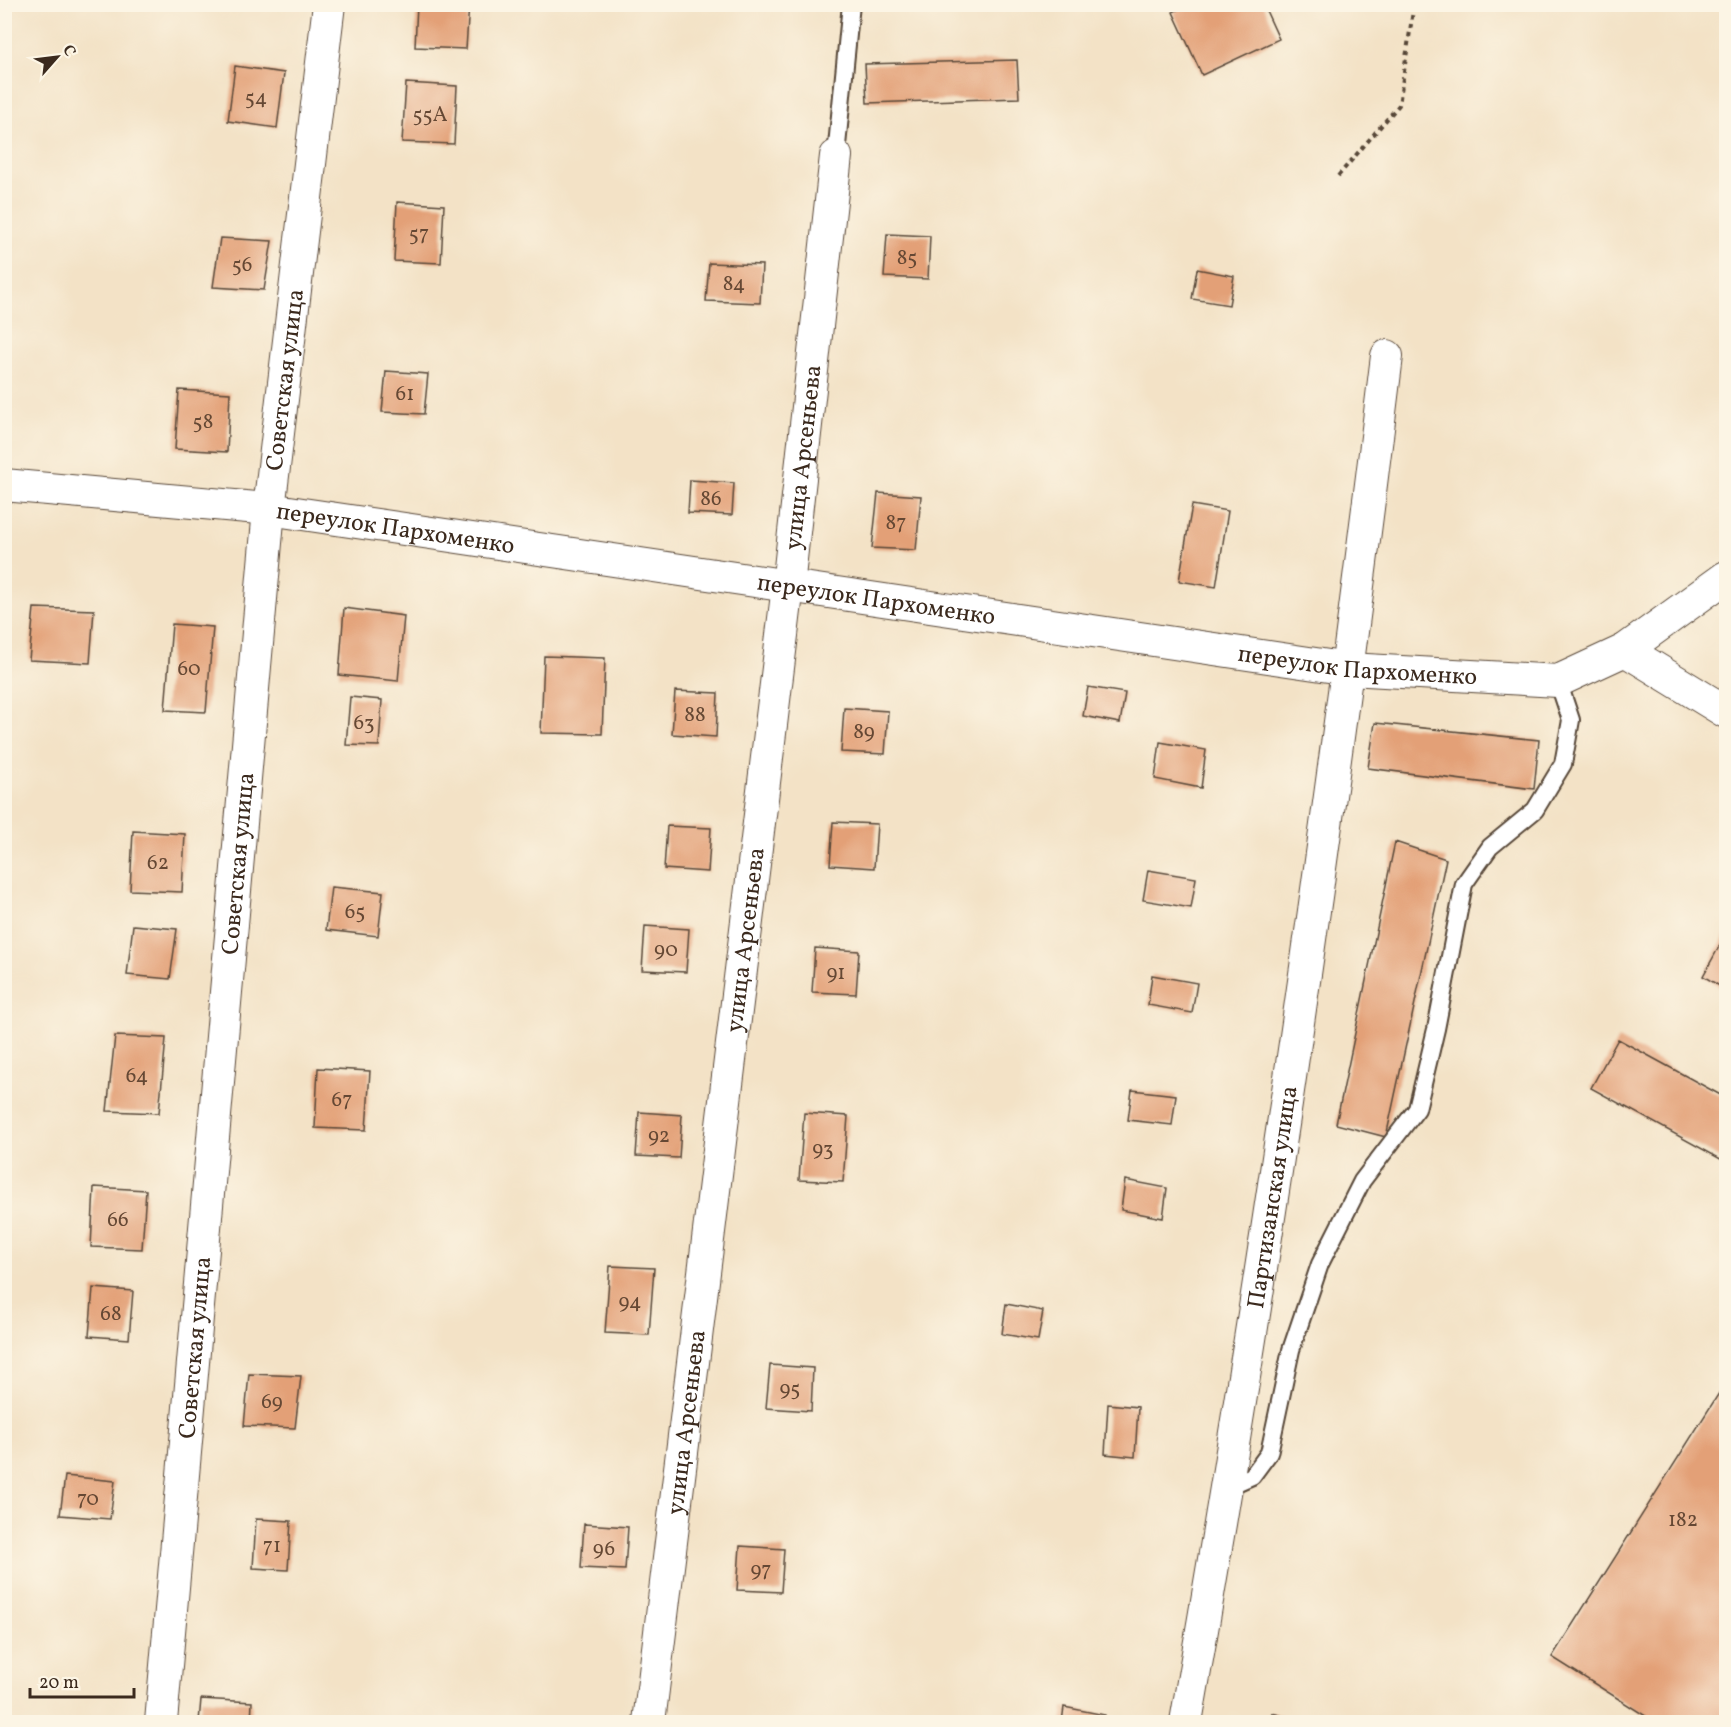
<svg xmlns="http://www.w3.org/2000/svg" width="1731" height="1727" viewBox="0 0 1731 1727" font-family="Vollkorn,serif">
<rect width="100%" height="100%" fill="#fcf5e5"/>
<filter id="ink" filterUnits="userSpaceOnUse"><feTurbulence type="fractalNoise" baseFrequency=".0167" numOctaves="2"/><feDisplacementMap in="SourceGraphic" scale="12" xChannelSelector="R" yChannelSelector="G"/><feConvolveMatrix kernelMatrix="1 2 1 2 8 2 1 2 1" color-interpolation-filters="sRGB"/></filter>
<filter id="wash" filterUnits="userSpaceOnUse"><feTurbulence type="fractalNoise" baseFrequency=".008" numOctaves="4" result="noise"/><feDisplacementMap in="SourceGraphic" scale="24" xChannelSelector="R" yChannelSelector="G"/><feGaussianBlur stdDeviation="1.35" result="paint"/><feColorMatrix in="noise" values="0 0 0 0 0 0 0 0 0 0 0 0 0 0 0 0 0 1.4 0 .05"/><feComposite in="paint" operator="in"/></filter>
<g filter="url(#wash)">
<rect width="100%" height="100%" fill="#f3e2c6"/>
<g id="blocks">
<path fill="#e3a077" d="M 417,4 L 469,4 L 466,49 L 415,47 Z
M 1189,4 L 1263,4 L 1279,39 L 1202,75 L 1173,12 Z
M 1017,60 L 1019,98 L 867,103 L 865,64 Z
M 235,66 L 284,73 L 277,128 L 228,121 Z
M 406,83 L 457,86 L 454,144 L 402,142 Z
M 397,202 L 444,205 L 441,263 L 394,261 Z
M 887,234 L 930,236 L 928,279 L 884,277 Z
M 220,238 L 272,241 L 264,290 L 213,287 Z
M 709,263 L 762,265 L 760,303 L 706,301 Z
M 1197,269 L 1234,276 L 1229,305 L 1192,299 Z
M 386,371 L 428,374 L 424,414 L 382,412 Z
M 179,390 L 230,393 L 227,452 L 175,449 Z
M 690,480 L 734,483 L 732,515 L 688,513 Z
M 878,493 L 921,496 L 916,550 L 872,548 Z
M 1192,505 L 1228,511 L 1216,587 L 1179,581 Z
M 34,608 L 94,610 L 90,663 L 29,660 Z
M 344,608 L 404,616 L 398,681 L 339,675 Z
M 172,624 L 213,627 L 206,712 L 165,710 Z
M 544,656 L 605,658 L 602,734 L 541,733 Z
M 1088,687 L 1125,693 L 1120,723 L 1083,716 Z
M 675,691 L 718,693 L 716,737 L 672,734 Z
M 350,697 L 382,700 L 379,746 L 346,745 Z
M 844,708 L 888,711 L 885,754 L 841,752 Z
M 1375,723 L 1539,740 L 1534,789 L 1368,768 Z
M 1160,742 L 1206,750 L 1201,788 L 1155,779 Z
M 833,822 L 877,824 L 874,868 L 830,865 Z
M 667,826 L 711,828 L 708,872 L 664,869 Z
M 133,831 L 185,834 L 182,892 L 130,890 Z
M 1395,842 L 1446,859 L 1386,1137 L 1336,1124 Z
M 1148,870 L 1196,878 L 1191,908 L 1143,900 Z
M 331,887 L 383,892 L 378,936 L 326,930 Z
M 133,925 L 177,929 L 170,979 L 127,975 Z
M 645,926 L 689,929 L 686,972 L 642,970 Z
M 1726,934 L 1726,990 L 1703,976 Z
M 815,948 L 859,951 L 856,994 L 812,992 Z
M 1152,975 L 1197,983 L 1192,1013 L 1148,1005 Z
M 115,1036 L 166,1038 L 159,1113 L 107,1111 Z
M 1618,1039 L 1726,1098 L 1726,1162 L 1591,1088 Z
M 318,1068 L 370,1071 L 366,1130 L 315,1128 Z
M 1132,1090 L 1176,1095 L 1172,1125 L 1128,1120 Z
M 639,1112 L 682,1115 L 679,1158 L 636,1156 Z
M 804,1113 L 848,1116 L 843,1182 L 799,1180 Z
M 1125,1180 L 1167,1188 L 1163,1218 L 1121,1210 Z
M 94,1187 L 146,1190 L 142,1249 L 91,1247 Z
M 610,1266 L 654,1268 L 649,1335 L 605,1333 Z
M 93,1288 L 133,1291 L 129,1339 L 89,1336 Z
M 1006,1304 L 1043,1311 L 1038,1340 L 1002,1334 Z
M 770,1365 L 813,1368 L 811,1411 L 766,1408 Z
M 249,1374 L 301,1376 L 295,1428 L 244,1426 Z
M 1726,1382 L 1726,1722 L 1655,1722 L 1552,1657 Z
M 1108,1404 L 1138,1407 L 1135,1457 L 1105,1454 Z
M 65,1476 L 115,1481 L 110,1519 L 60,1515 Z
M 256,1519 L 291,1521 L 288,1570 L 253,1568 Z
M 584,1524 L 628,1527 L 625,1570 L 581,1568 Z
M 740,1546 L 784,1549 L 781,1592 L 737,1590 Z
M 201,1699 L 252,1702 L 251,1722 L 199,1722 Z
M 1064,1707 L 1105,1715 L 1104,1722 L 1062,1722 Z
M 1272,1713 L 1305,1722 L 1269,1722 Z"/>
</g>
</g>
<g filter="url(#ink)">
<use href="#blocks" fill-opacity="0" stroke="#574637" stroke-width="1.5"/>
<g fill="none" stroke-linecap="round" stroke-linejoin="round">
<g stroke="#574637" stroke-width="20">
<path id="lane" d="M 836,156 L 851,4
M 1227,1487 L 1252,1476 L 1269,1453 L 1291,1350 L 1320,1264 L 1362,1181 L 1417,1109 L 1436,1029 L 1464,884 L 1490,847 L 1535,810 L 1563,764 L 1571,720 L 1558,681"/>
</g>
<g stroke="#574637" stroke-width="34">
<g id="street">
<path id="s1" d="M 4,485 L 269,509 L 1349,669 L 1558,681 L 1625,650 L 1726,712"/>
<path d="M 1625,650 L 1726,577"/>
<path id="s2" d="M 161,1722 L 269,509 L 329,4"/>
<path id="s3" d="M 649,1722 L 788,586 L 836,156"/>
<path id="s4" d="M 1186,1722 C 1266,1269 1331,813 1387,356"/>
</g>
</g>
<path stroke="#574637" stroke-width="4" stroke-dasharray="4.5 4.5" stroke-linecap="butt" d="M 1338,176 L 1399,105 L 1414,4"/>
<use href="#lane" stroke="#fff" stroke-width="16"/>
<use href="#street" stroke="#fff" stroke-width="32"/>
</g>
</g>
<g text-anchor="middle" stroke-width="4.5" stroke-linejoin="round" paint-order="stroke">
<g font-size="21" fill="#654834">
<text x="256" y="104">54</text>
<text x="430" y="121">55А</text>
<text x="419" y="240">57</text>
<text x="907" y="264">85</text>
<text x="242" y="271">56</text>
<text x="734" y="290">84</text>
<text x="405" y="400">61</text>
<text x="203" y="428">58</text>
<text x="711" y="505">86</text>
<text x="896" y="529">87</text>
<text x="189" y="675">60</text>
<text x="695" y="721">88</text>
<text x="364" y="729">63</text>
<text x="864" y="738">89</text>
<text x="158" y="869">62</text>
<text x="355" y="918">65</text>
<text x="666" y="956">90</text>
<text x="836" y="979">91</text>
<text x="137" y="1082">64</text>
<text x="342" y="1106">67</text>
<text x="659" y="1142">92</text>
<text x="823" y="1155">93</text>
<text x="118" y="1226">66</text>
<text x="630" y="1308">94</text>
<text x="111" y="1320">68</text>
<text x="790" y="1395">95</text>
<text x="272" y="1408">69</text>
<text x="88" y="1505">70</text>
<text x="1683" y="1526">182</text>
<text x="272" y="1552">71</text>
<text x="604" y="1555">96</text>
<text x="761" y="1576">97</text>
</g>
<g font-size="24" fill="#3b2a1e" stroke="#fcf5e5">
<text dy="8" stroke="none"><textPath href="#s2" startOffset="1348">Советская улица</textPath></text>
<text dy="8" stroke="none"><textPath href="#s3" startOffset="1274">улица Арсеньева</textPath></text>
<text dy="8" stroke="none"><textPath href="#s1" startOffset="394">переулок Пархоменко</textPath></text>
<text dy="8" stroke="none"><textPath href="#s1" startOffset="880">переулок Пархоменко</textPath></text>
<text dy="8" stroke="none"><textPath href="#s1" startOffset="1366">переулок Пархоменко</textPath></text>
<text dy="8" stroke="none"><textPath href="#s2" startOffset="862">Советская улица</textPath></text>
<text dy="8" stroke="none"><textPath href="#s3" startOffset="788">улица Арсеньева</textPath></text>
<text dy="8" stroke="none"><textPath href="#s4" startOffset="532">Партизанская улица</textPath></text>
<text dy="8" stroke="none"><textPath href="#s2" startOffset="376">Советская улица</textPath></text>
<text dy="8" stroke="none"><textPath href="#s3" startOffset="302">улица Арсеньева</textPath></text>
</g>
</g>
<rect width="1731" height="1727" fill="none" stroke="#fcf5e5" stroke-width="24"/>
<g transform="translate(57 57) rotate(62)" stroke="#fcf5e5" stroke-width="4.5" paint-order="stroke">
<path d="M0-4.5L10 22L0 15L-10 22Z" fill="#3b2a1e"/>
<text y="-9" font-size="16" font-weight="bold" text-anchor="middle" fill="#3b2a1e">С</text>
</g>
<path d="M30 1688v9h104v-9" fill="none" stroke="#3b2a1e" stroke-width="3"/>
<text x="39" y="1688" font-size="18" fill="#3b2a1e" stroke="#fcf5e5" stroke-width="4.5" paint-order="stroke">20 m</text>
</svg>
